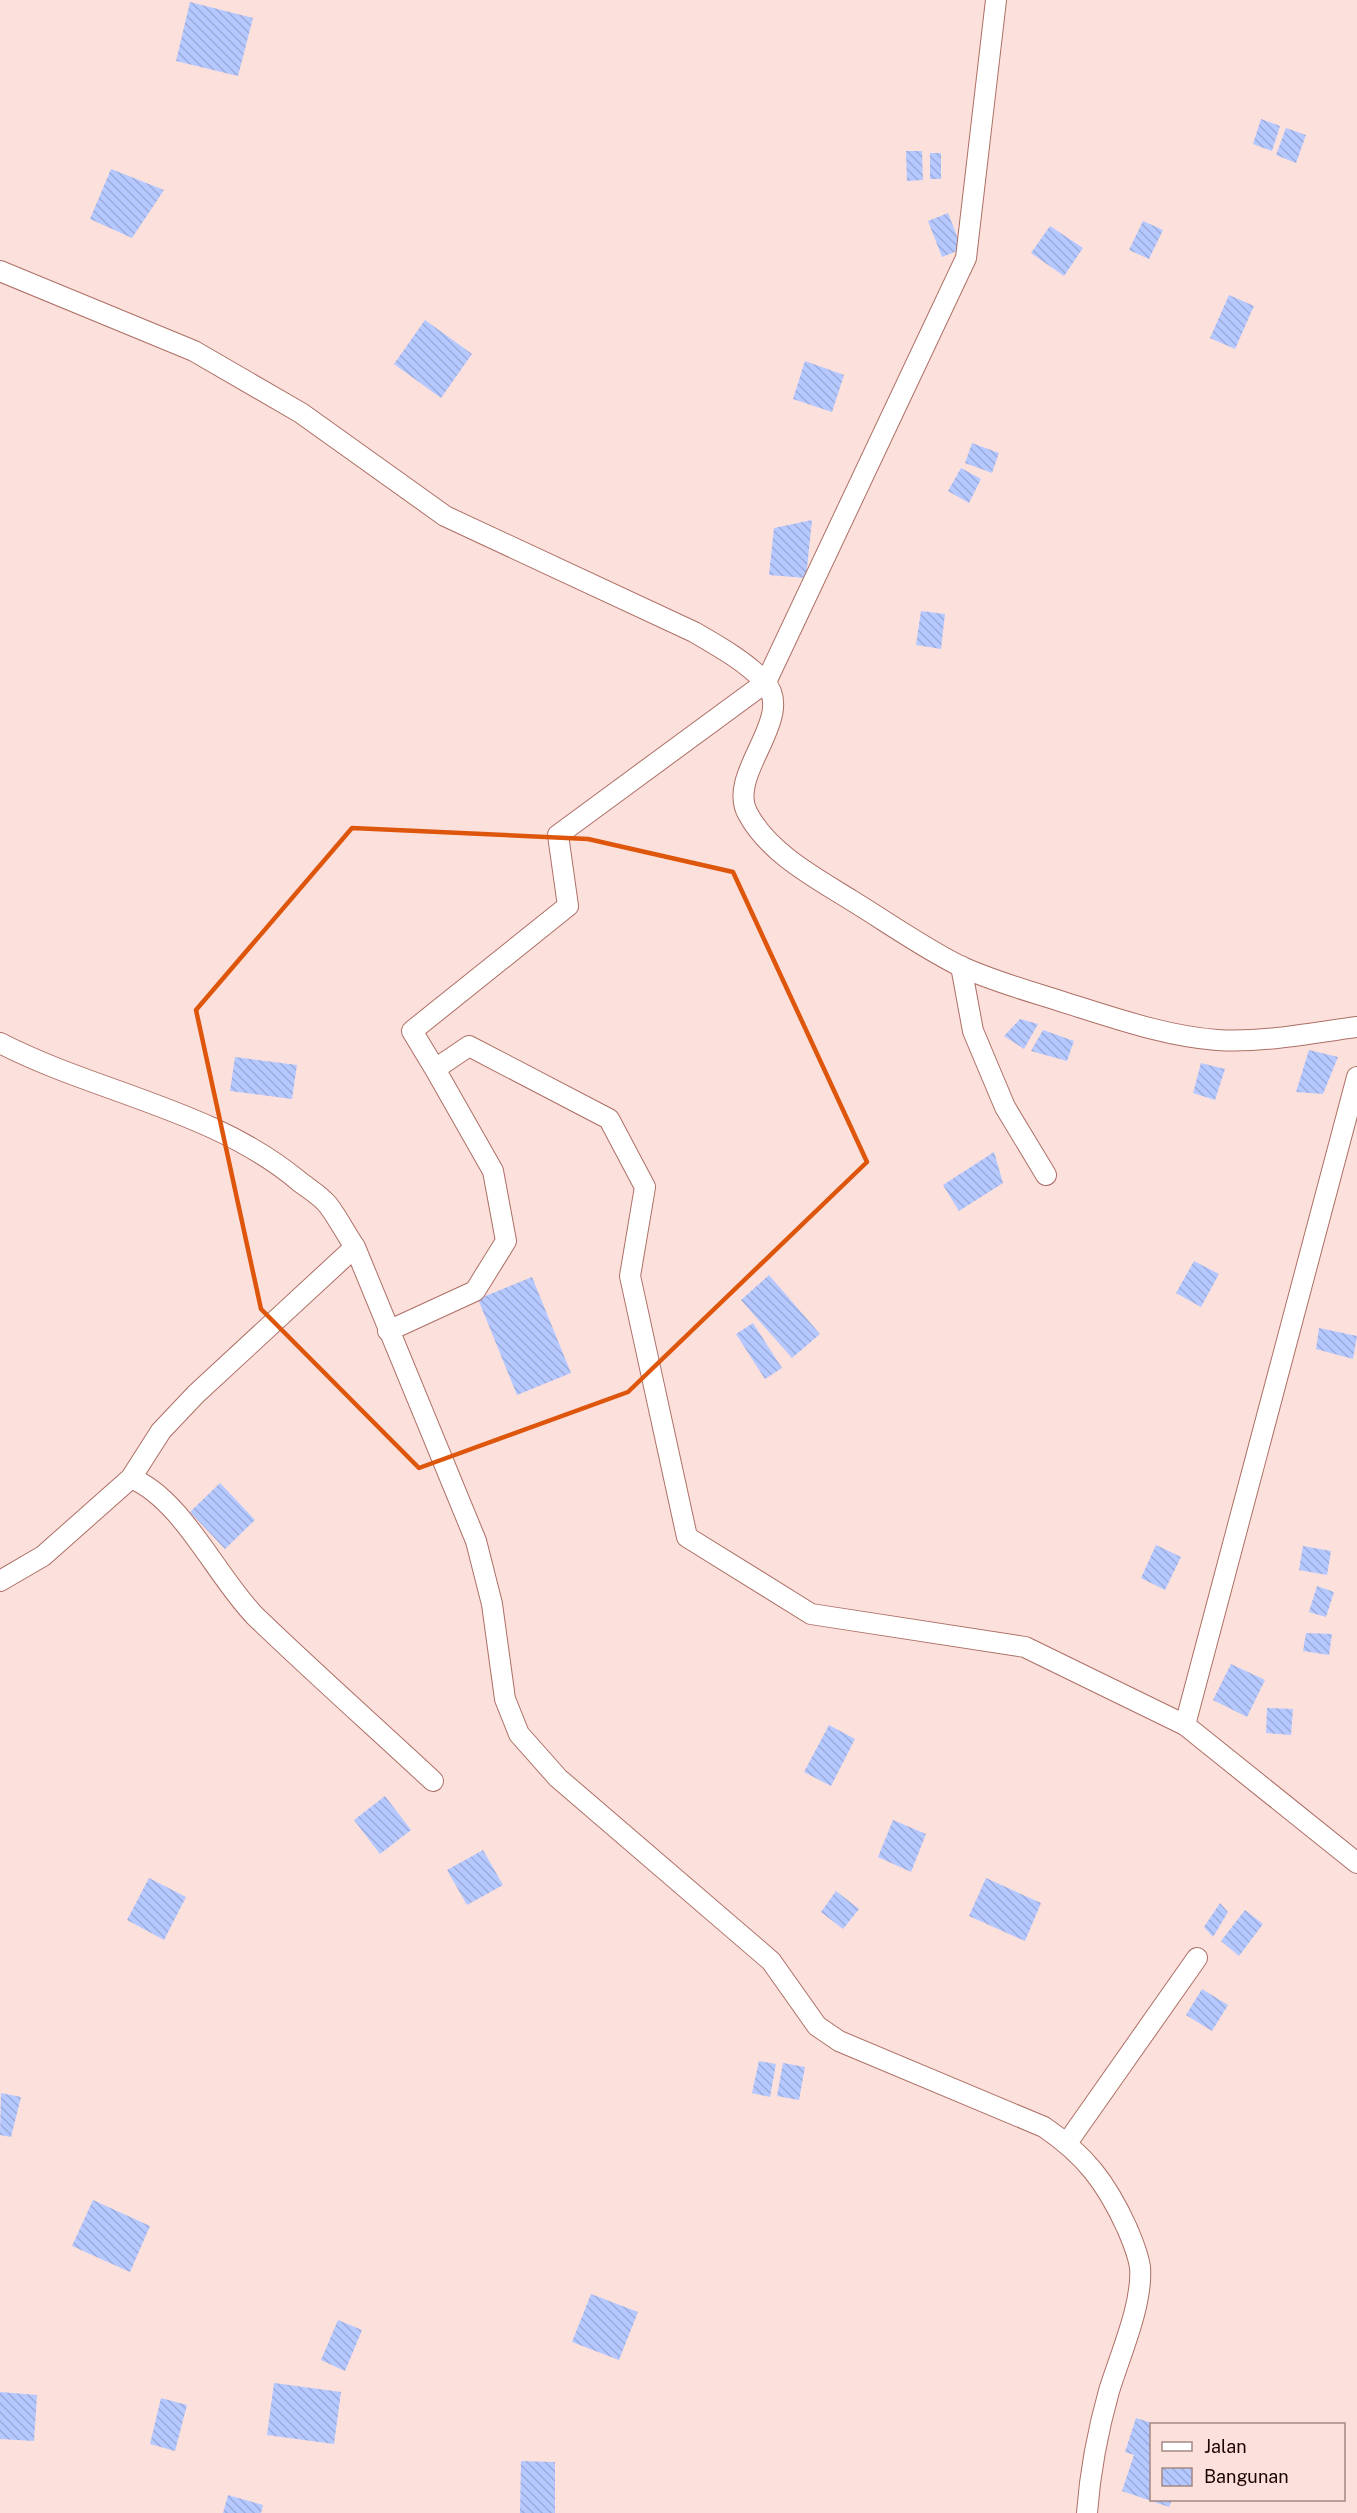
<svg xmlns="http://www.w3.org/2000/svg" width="1357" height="2513" viewBox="0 0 1357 2513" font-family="'Public Sans',sans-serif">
<defs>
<pattern id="building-back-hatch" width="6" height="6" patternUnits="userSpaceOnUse" patternTransform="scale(1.5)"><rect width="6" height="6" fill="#b5c8ff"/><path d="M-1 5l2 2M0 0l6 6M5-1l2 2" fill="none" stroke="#9baad9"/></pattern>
</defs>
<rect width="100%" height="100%" fill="#fce0db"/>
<path fill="url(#building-back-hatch)" d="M 190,2 L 253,18 L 238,76 L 176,61 Z
M 1261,119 L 1280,126 L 1272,151 L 1253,144 Z
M 1286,128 L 1306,135 L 1296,163 L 1276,155 Z
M 906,151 L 922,151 L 923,180 L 907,181 Z
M 930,153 L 941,153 L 941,179 L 930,179 Z
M 111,169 L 164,190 L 132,238 L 90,219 Z
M 948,213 L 962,249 L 942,257 L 928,221 Z
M 1143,221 L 1163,230 L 1149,259 L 1129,250 Z
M 1050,226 L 1083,248 L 1064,276 L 1031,253 Z
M 1229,295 L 1254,306 L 1235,349 L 1210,338 Z
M 425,320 L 472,354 L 441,398 L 394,364 Z
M 805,361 L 844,375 L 832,412 L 793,399 Z
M 972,443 L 999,453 L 992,473 L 965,463 Z
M 961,468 L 981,479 L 969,503 L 948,491 Z
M 812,520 L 806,578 L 769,575 L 774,528 Z
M 921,611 L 945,614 L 941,649 L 916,645 Z
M 1020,1019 L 1038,1024 L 1024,1049 L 1004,1036 Z
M 1043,1030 L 1074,1041 L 1067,1061 L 1031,1051 Z
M 1309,1050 L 1338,1057 L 1323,1094 L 1296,1092 Z
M 235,1057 L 297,1065 L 292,1099 L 230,1091 Z
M 1201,1063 L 1225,1069 L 1215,1100 L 1193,1093 Z
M 994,1152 L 1003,1183 L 959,1211 L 943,1185 Z
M 1194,1261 L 1219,1274 L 1201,1307 L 1176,1293 Z
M 769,1275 L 820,1334 L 792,1358 L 741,1300 Z
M 532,1277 L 571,1373 L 517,1395 L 478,1299 Z
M 753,1323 L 782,1368 L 765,1379 L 736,1334 Z
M 1319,1328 L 1357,1336 L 1353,1359 L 1316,1349 Z
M 220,1483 L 255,1520 L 225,1549 L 190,1512 Z
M 1156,1545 L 1181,1557 L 1165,1590 L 1141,1578 Z
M 1303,1546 L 1331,1551 L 1327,1575 L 1299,1570 Z
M 1317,1586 L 1334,1592 L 1326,1617 L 1309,1612 Z
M 1306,1633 L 1332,1634 L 1329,1655 L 1303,1651 Z
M 1231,1664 L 1265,1680 L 1247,1717 L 1213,1700 Z
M 1267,1708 L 1293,1709 L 1291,1735 L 1266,1733 Z
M 829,1725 L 855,1739 L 831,1786 L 804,1772 Z
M 385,1796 L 411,1830 L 380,1854 L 354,1820 Z
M 893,1820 L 926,1834 L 911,1872 L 878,1857 Z
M 483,1850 L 503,1885 L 467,1905 L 447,1870 Z
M 149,1878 L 186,1897 L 164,1940 L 127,1920 Z
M 986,1878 L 1041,1903 L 1025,1941 L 969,1916 Z
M 836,1891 L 859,1909 L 843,1929 L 821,1912 Z
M 1220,1903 L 1228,1912 L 1213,1937 L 1204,1927 Z
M 1245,1910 L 1263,1924 L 1239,1956 L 1221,1941 Z
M 1202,1989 L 1228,2005 L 1212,2031 L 1186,2015 Z
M 759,2061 L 776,2064 L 770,2097 L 752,2093 Z
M 783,2063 L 805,2067 L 799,2100 L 777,2096 Z
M 1,2093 L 21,2097 L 11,2137 L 0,2135 Z
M 93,2200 L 150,2226 L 130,2272 L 72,2246 Z
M 591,2294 L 638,2312 L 619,2360 L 572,2342 Z
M 338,2320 L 362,2330 L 345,2371 L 321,2360 Z
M 274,2383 L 341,2392 L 334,2444 L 267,2435 Z
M 0,2392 L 37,2395 L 34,2441 L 0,2439 Z
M 161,2398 L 187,2405 L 175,2451 L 150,2444 Z
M 1136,2418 L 1152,2423 L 1152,2500 L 1172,2500 L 1169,2507 L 1122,2491 L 1134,2455 L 1125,2452 Z
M 521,2461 L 555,2462 L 555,2513 L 520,2513 Z
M 228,2495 L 263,2505 L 261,2513 L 223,2513 Z"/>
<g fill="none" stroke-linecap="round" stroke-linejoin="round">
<g stroke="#ad6f65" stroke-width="22">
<path id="minor" d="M 0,271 L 194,351 L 301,413 L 445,516 L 694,632 C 718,646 745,661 764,681 C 798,717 725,774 748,814 C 769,853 814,877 851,900 C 887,922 922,947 960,966 C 992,981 1029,991 1063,1002 C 1112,1017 1164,1036 1217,1040 C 1262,1043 1312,1033 1357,1027
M 961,966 L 973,1031 L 1005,1107 L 1046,1175
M 0,1043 C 97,1093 215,1110 300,1182 C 309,1189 321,1196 328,1205 C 338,1218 346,1234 355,1247 L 476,1541 L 492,1604 L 505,1699 L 519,1734 L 558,1778 L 771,1961 L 817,2026 L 839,2041 L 1044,2127 C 1085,2155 1106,2182 1127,2228 C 1132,2240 1138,2253 1140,2267 C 1143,2304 1120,2355 1109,2391 C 1098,2430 1090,2473 1087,2513
M 435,1069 L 412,1031 L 568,906 L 558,835 L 766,682 L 966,258 L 996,0
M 388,1331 L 475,1291 L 506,1241 L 493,1171 L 435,1069 L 469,1046 L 609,1119 L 645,1187 L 630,1276 L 687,1537 L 811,1614 L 1025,1647 L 1185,1725 L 1357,1863
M 131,1478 L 161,1431 L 196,1394 L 355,1247
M 0,1581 L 43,1556 L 131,1478 C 182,1499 216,1576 255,1616 C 313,1672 374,1726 433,1781
M 1185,1725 L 1357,1077
M 1067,2143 L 1197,1958"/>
</g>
<use href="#minor" stroke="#fff" stroke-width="20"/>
</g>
<path fill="none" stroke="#de550c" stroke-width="4.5" stroke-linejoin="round" d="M 352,828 L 588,839 L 733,872 L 867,1162 L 628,1392 L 419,1468 L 261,1309 L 196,1010 Z"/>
<rect x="1150" y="2423" width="195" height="78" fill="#fce0db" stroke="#a28885" stroke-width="1.5"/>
<rect x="1162" y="2442" width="30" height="9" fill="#ffffff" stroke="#a28885" stroke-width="1.5"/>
<text x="1204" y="2453" font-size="18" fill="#1a0503">Jalan</text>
<rect x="1162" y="2468" width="30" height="18" fill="url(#building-back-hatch)" stroke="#a28885" stroke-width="1.5"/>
<text x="1204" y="2483" font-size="18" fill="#1a0503">Bangunan</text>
</svg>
